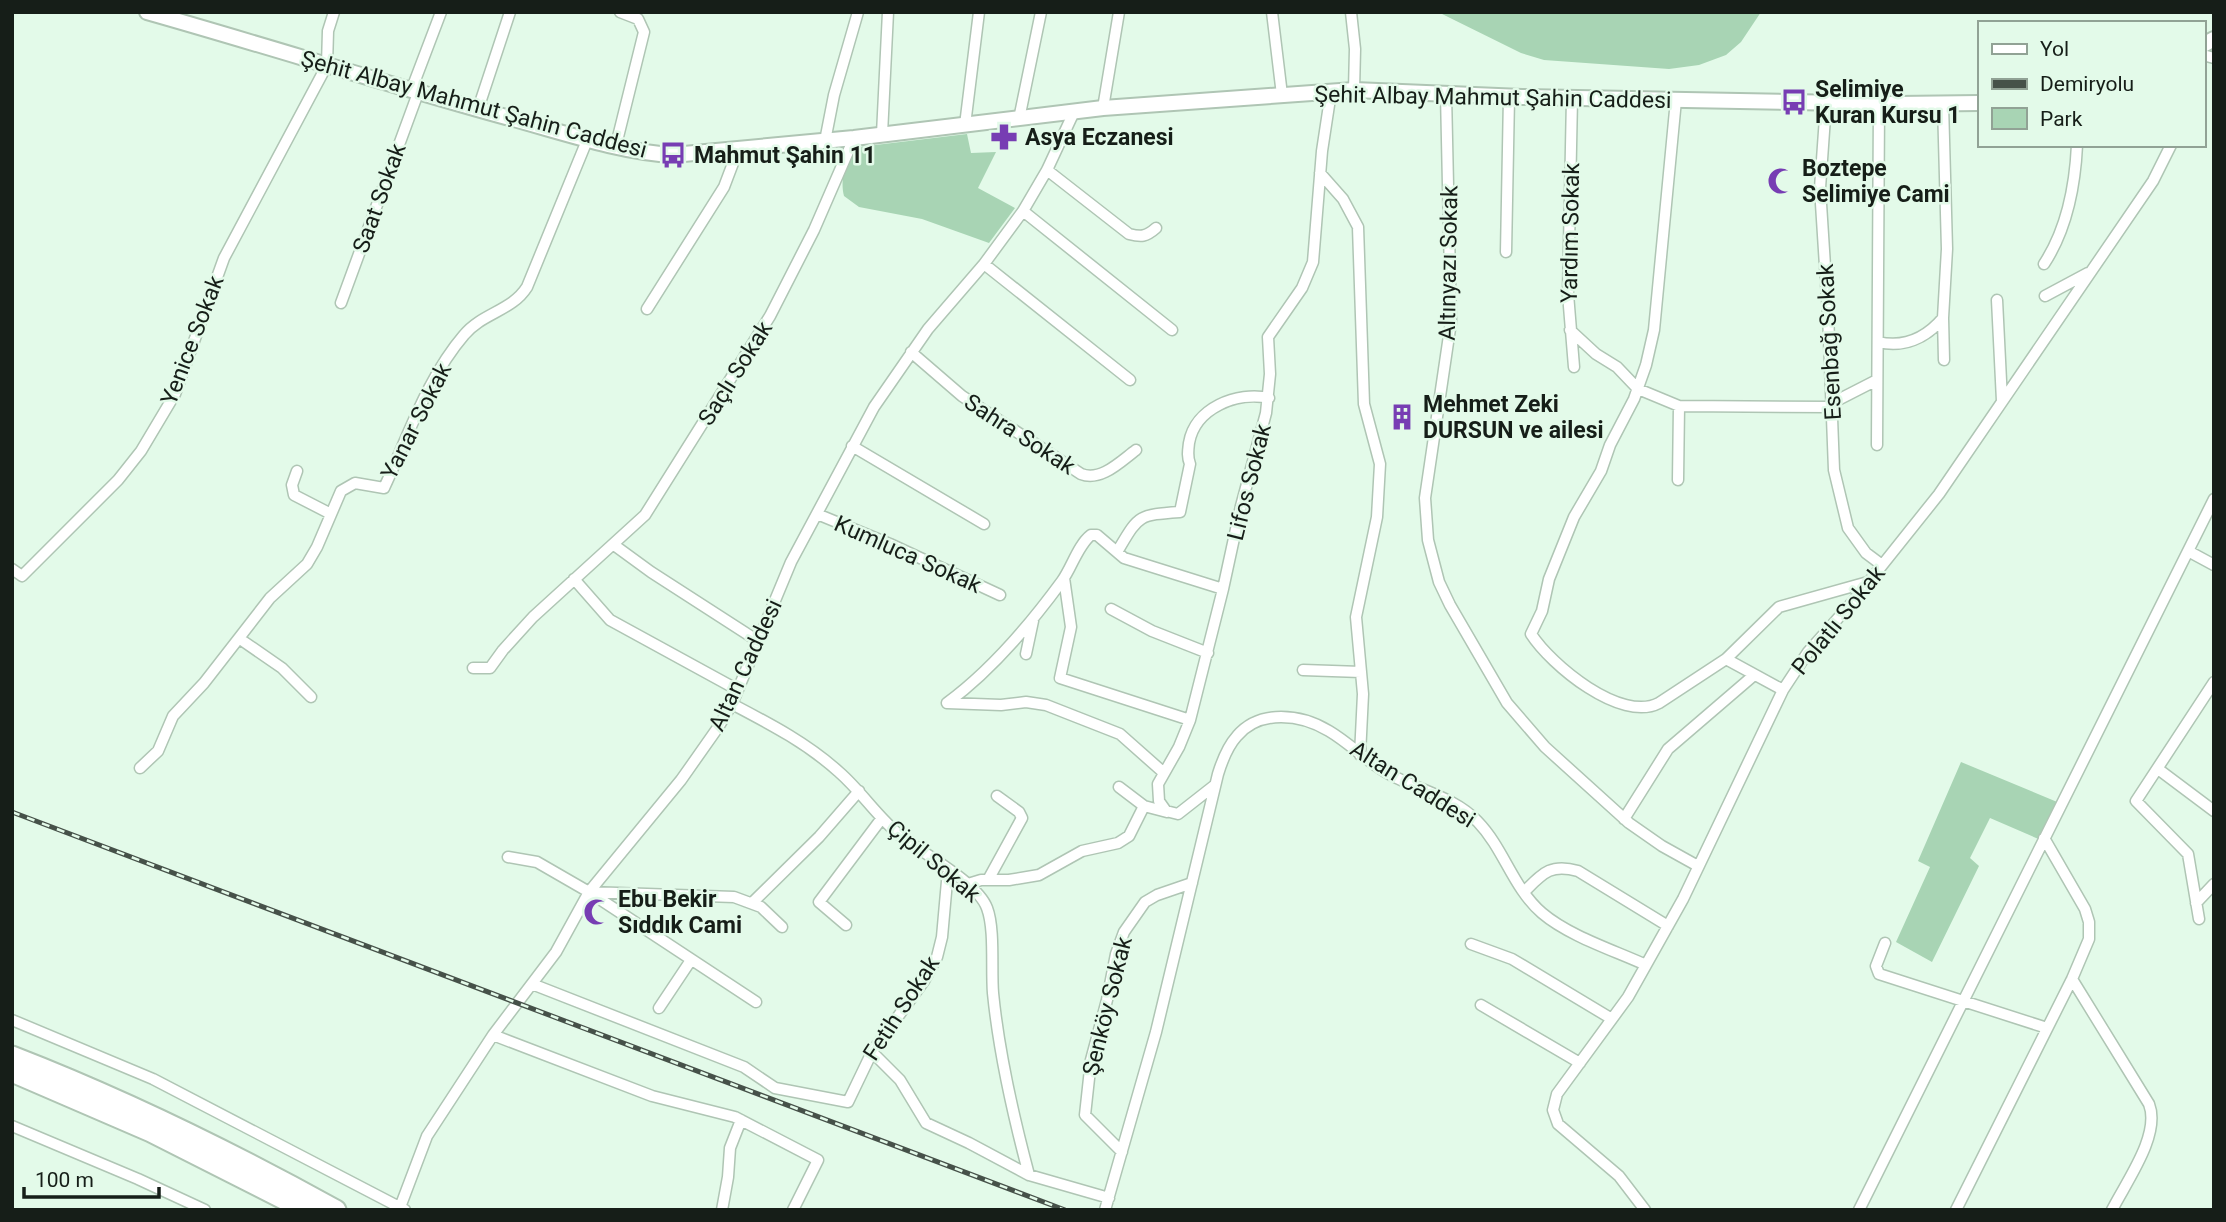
<svg xmlns="http://www.w3.org/2000/svg" width="2226" height="1222" viewBox="0 0 2226 1222" font-family="Roboto,sans-serif">
<rect width="100%" height="100%" fill="#e3fae9"/>
<path fill="#a8d4b4" d="M 1438,12 L 1761,12 L 1741,42 L 1726,55 L 1699,65 L 1669,69 L 1544,60 L 1521,53 Z
M 967,134 L 971,153 L 996,152 L 978,188 L 1015,208 L 989,243 L 922,219 L 859,207 L 844,196 C 840,181 844,157 859,147 Z
M 1961,762 L 2062,804 L 2043,841 L 1990,818 L 1970,858 L 1979,866 L 1932,962 L 1896,942 L 1930,867 L 1918,861 Z"/>
<g fill="none" stroke-linecap="round" stroke-linejoin="round">
<g stroke="#afc5b4" stroke-width="13">
<path id="street" d="M 1272,12 L 1282,95
M 1351,12 L 1355,49 L 1354,90
M 2203,55 L 2214,58
M 411,91 L 441,12
M 1446,94 L 1451,322 L 1425,498 L 1428,540 L 1439,582 L 1450,605 L 1507,703 L 1545,747 L 1629,823 L 1662,846 L 1698,866
M 1572,98 L 1568,294 L 1574,367
M 1676,100 L 1654,330 L 1646,365 L 1634,399 L 1610,445 L 1601,471 L 1574,517 L 1549,579 L 1542,611 L 1531,634 C 1551,665 1621,723 1659,703 L 1726,659 L 1779,607 L 1868,582
M 1826,103 L 1820,188 L 1828,313 L 1834,470 L 1848,528 L 1866,553 L 1882,565
M 1103,108 L 1119,12
M 478,109 L 510,12
M 1019,119 L 1041,12
M 965,125 L 979,12
M 882,134 L 888,12
M 825,141 L 834,95 L 858,12
M 616,145 L 644,32 L 638,19 L 620,12
M 1047,170 L 1129,234 C 1141,237 1146,237 1156,228
M 1320,173 L 1343,199 L 1358,227 L 1364,404 L 1380,464 L 1377,517 L 1356,617 L 1363,694 L 1360,755
M 1023,211 L 1172,330
M 1506,252 L 1509,97
M 984,264 L 1130,380
M 2044,264 C 2067,229 2075,188 2077,145
M 2045,296 L 2088,273
M 1997,300 L 2002,401
M 341,303 L 418,93
M 647,309 L 724,187 L 738,150
M 1943,318 L 1944,360
M 1570,330 L 1596,354 L 1617,367 L 1638,389 L 1679,406 L 1832,407
M 1878,342 C 1904,348 1926,338 1943,318 L 1947,249 L 1943,104
M 911,352 L 962,396 L 1081,474 C 1101,482 1121,461 1136,450
M 1832,403 L 1877,380
M 1877,445 L 1879,104
M 852,446 L 984,524
M 297,471 L 292,485 L 294,495 L 331,514
M 1678,480 L 1679,406
M 817,514 L 890,544 L 1000,595
M 614,545 L 651,572 L 758,641
M 2188,551 L 2214,565
M 1117,552 C 1139,515 1137,515 1180,512 L 1190,464 C 1187,457 1188,451 1189,443 C 1195,408 1237,391 1269,398
M 12,569 L 22,576 L 118,480 L 141,451 L 175,394 L 224,258 L 327,65 L 328,31 L 334,12
M 1064,578 L 1071,627 L 1060,678 L 1190,720
M 574,579 L 610,620 L 738,690
M 1111,609 L 1152,631 L 1208,653
M 240,639 L 282,668 L 311,697
M 1026,654 L 1033,621
M 1726,659 L 1783,690
M 473,668 L 490,668 L 503,650 L 533,617 L 645,515 L 770,316 L 814,230 L 854,138
M 1303,670 L 1361,672
M 947,703 C 992,670 1029,626 1062,581 C 1072,567 1078,545 1091,535 L 1097,535 L 1124,558 L 1223,589
M 947,703 L 1001,705 L 1026,702 L 1046,705 L 1120,734 L 1164,773
M 732,704 C 770,724 807,743 839,772 C 862,792 878,818 902,837 C 924,854 978,883 987,908 C 995,929 991,969 993,993 C 999,1054 1013,1115 1029,1175
M 140,768 L 158,751 L 173,716 L 204,683 L 270,598 L 307,564 L 317,547 L 341,491 L 355,483 L 384,488 C 408,437 427,378 464,335 C 482,313 512,311 527,287 L 588,138
M 2158,769 L 2214,811
M 1215,785 L 1178,814 L 1166,811 L 1159,801 L 1158,784 L 1179,747 L 1190,720 L 1223,589 L 1241,506 L 1266,413 L 1270,374 L 1268,337 L 1302,288 L 1313,262 L 1322,151 L 1331,92
M 1119,787 L 1144,806 L 1167,812
M 1624,819 L 1668,749 L 1753,676
M 508,857 L 537,862 L 589,892 L 756,1002
M 988,880 L 1022,818 L 1019,812 L 997,796
M 968,884 L 981,880 L 1009,880 L 1039,875 L 1082,851 L 1118,843 L 1129,836 L 1144,806
M 589,892 L 734,897 L 761,907 L 782,927
M 1524,892 C 1542,874 1550,863 1578,871 L 1668,926
M 752,903 L 819,837 L 859,791
M 2196,903 L 2214,884
M 2199,919 L 2188,854 L 2136,801 L 2214,682
M 846,925 L 819,902 L 882,818
M 1885,943 L 1876,966 L 1879,974 L 2047,1028
M 1471,944 L 1512,959 L 1612,1019
M 2072,979 L 2149,1104 C 2161,1135 2126,1182 2112,1210
M 532,984 L 744,1067 L 775,1088 L 848,1102 L 872,1052 L 924,981 L 937,957 L 942,937 L 948,870
M 1481,1005 L 1580,1063
M 659,1008 L 691,960
M 12,1020 L 153,1079 L 405,1210
M 493,1035 L 652,1096 L 735,1117 L 818,1160 L 793,1210
M 872,1052 L 900,1080 L 926,1123 L 969,1143 L 1029,1175 L 1109,1198
M 12,1126 L 138,1179 L 205,1210
M 1122,1152 L 1085,1115 L 1091,1060 L 1107,1000 L 1116,954 L 1124,932 L 1145,902 L 1157,895 L 1192,883
M 399,1210 L 427,1136 L 493,1035 L 556,952 L 589,892 L 681,780 L 719,726 L 732,704 L 791,562 L 874,407 L 928,329 L 984,264 L 1023,211 L 1047,170 L 1074,112
M 722,1210 L 728,1177 L 730,1148 L 741,1120
M 1105,1210 L 1156,1032 L 1218,774 C 1222,761 1227,747 1237,736 C 1260,709 1301,714 1329,731 C 1351,744 1367,762 1389,774 C 1418,790 1455,797 1478,822 C 1504,849 1513,888 1542,913 C 1569,936 1613,950 1646,965
M 1645,1210 L 1619,1176 L 1558,1124 L 1553,1110 L 1557,1094 L 1628,997 L 1646,965 L 1683,899 L 1783,690 L 1808,652 L 1856,598 L 1939,494 L 2153,181 L 2171,145
M 1859,1210 L 2214,499
M 1956,1210 L 2072,979 L 2089,939 L 2089,922 L 2085,909 L 2044,838"/>
</g>
<g stroke="#afc5b4" stroke-width="18">
<path id="secondary" d="M 147,12 C 267,46 386,84 506,117 C 559,131 618,152 673,155 L 854,138 L 1103,108 L 1354,90 L 1522,97 L 1898,104 L 1979,103
M 2203,45 L 2214,39"/>
</g>
<g stroke="#afc5b4" stroke-width="23">
<path id="highway" d="M 12,1056 C 123,1099 231,1152 336,1210
M 12,1072 L 151,1132 L 305,1210"/>
</g>
<use href="#street" stroke="#fff" stroke-width="10"/>
<use href="#secondary" stroke="#fff" stroke-width="14"/>
<use href="#highway" stroke="#fff" stroke-width="19"/>
<g stroke="#465149" stroke-width="5">
<path id="rail" d="M 12,812 L 1065,1210"/>
</g>
<use href="#rail" stroke="#e3fae9" stroke-width="2.5" stroke-dasharray="8" stroke-linecap="butt"/>
</g>
<defs>
<g id="bus-bare" transform="scale(2.1)"><path d="M-5-6H5V4H4V6H2V4H-2V6H-4V4H-5ZM-3.5-4V0h7V-4ZM-3.5 1.2v1.5H-2V1.2ZM2 1.2v1.5H3.5V1.2Z" fill="#773db3" stroke="#e3fae9" stroke-width="2.5" paint-order="stroke"/></g>
<g id="pharmacy-bare" transform="scale(2.1)"><path d="M-2-6h4v4h4v4h-4v4h-4v-4h-4v-4h4Z" fill="#773db3" stroke="#e3fae9" stroke-width="2.5" paint-order="stroke"/></g>
<g id="mosque-bare" transform="scale(2.1)"><path d="M3.5-4.9A6 6 0 1 0 3.5 4.9A5 5 0 1 1 3.5-4.9Z" fill="#773db3" stroke="#e3fae9" stroke-width="2.5" paint-order="stroke"/></g>
<g id="building-bare" transform="scale(2.1)"><path d="M-4-6H4V6H1V3H-1V6H-4ZM-2.5-4.3h1.7v1.8h-1.7ZM.8-4.3h1.7v1.8H.8ZM-2.5-1h1.7V.8h-1.7ZM.8-1h1.7V.8H.8Z" fill="#773db3" stroke="#e3fae9" stroke-width="2.5" paint-order="stroke"/></g>
</defs>
<g fill-rule="evenodd">
<use href="#bus-bare" x="1794" y="102"/>
<use href="#pharmacy-bare" x="1004" y="137"/>
<use href="#bus-bare" x="673" y="155"/>
<use href="#mosque-bare" x="1781" y="181"/>
<use href="#building-bare" x="1402" y="417"/>
<use href="#mosque-bare" x="597" y="912"/>
</g>
<g text-anchor="middle" stroke-width="5" stroke-linejoin="round" paint-order="stroke">
<g font-size="23" font-weight="bold" fill="#161e18" stroke="#e3fae9" text-anchor="start">
<text x="1815" y="97">Selimiye<tspan x="1815" dy="26">Kuran Kursu 1</tspan></text>
<text x="1025" y="145">Asya Eczanesi</text>
<text x="694" y="163">Mahmut Şahin 11</text>
<text x="1802" y="176">Boztepe<tspan x="1802" dy="26">Selimiye Cami</tspan></text>
<text x="1423" y="412">Mehmet Zeki<tspan x="1423" dy="26">DURSUN ve ailesi</tspan></text>
<text x="618" y="907">Ebu Bekir<tspan x="618" dy="26">Sıddık Cami</tspan></text>
</g>
<g font-size="23" fill="#161e18" stroke="#e3fae9">
<text transform="translate(1493 97) rotate(1)" y="8">Şehit Albay Mahmut Şahin Caddesi</text>
<text transform="translate(474 104) rotate(15)" y="8">Şehit Albay Mahmut Şahin Caddesi</text>
<text transform="translate(379 198) rotate(-70)" y="8">Saat Sokak</text>
<text transform="translate(1570 233) rotate(-89)" y="8">Yardım Sokak</text>
<text transform="translate(1448 263) rotate(-89)" y="8">Altınyazı Sokak</text>
<text transform="translate(192 340) rotate(-69)" y="8">Yenice Sokak</text>
<text transform="translate(1829 342) rotate(-93)" y="8">Esenbağ Sokak</text>
<text transform="translate(735 373) rotate(-58)" y="8">Saçlı Sokak</text>
<text transform="translate(416 421) rotate(-63)" y="8">Yanar Sokak</text>
<text transform="translate(1020 434) rotate(33)" y="8">Sahra Sokak</text>
<text transform="translate(1249 482) rotate(-76)" y="8">Lifos Sokak</text>
<text transform="translate(908 554) rotate(24)" y="8">Kumluca Sokak</text>
<text transform="translate(1838 620) rotate(-51)" y="8">Polatlı Sokak</text>
<text transform="translate(745 665) rotate(-65)" y="8">Altan Caddesi</text>
<text transform="translate(1413 784) rotate(32)" y="8">Altan Caddesi</text>
<text transform="translate(934 861) rotate(40)" y="8">Çipil Sokak</text>
<text transform="translate(1107 1006) rotate(-76)" y="8">Şenköy Sokak</text>
<text transform="translate(901 1008) rotate(-57)" y="8">Fetih Sokak</text>
</g>
</g>
<rect width="2226" height="1222" fill="none" stroke="#161e18" stroke-width="28"/>
<rect x="1978" y="21" width="228" height="126" fill="#e3fae9" stroke="#91a295" stroke-width="2"/>
<rect x="1992" y="44" width="35" height="10" fill="#ffffff" stroke="#91a295" stroke-width="2"/>
<text x="2040" y="56" font-size="21" fill="#161e18">Yol</text>
<rect x="1992" y="79" width="35" height="10" fill="#465149" stroke="#91a295" stroke-width="2"/>
<text x="2040" y="91" font-size="21" fill="#161e18">Demiryolu</text>
<rect x="1992" y="108" width="35" height="21" fill="#a8d4b4" stroke="#91a295" stroke-width="2"/>
<text x="2040" y="126" font-size="21" fill="#161e18">Park</text>
<path d="M24 1187v10h135v-10" fill="none" stroke="#161e18" stroke-width="3.5"/>
<text x="35" y="1187" font-size="21" fill="#161e18" stroke="#e3fae9" stroke-width="5" paint-order="stroke">100 m</text>
</svg>
